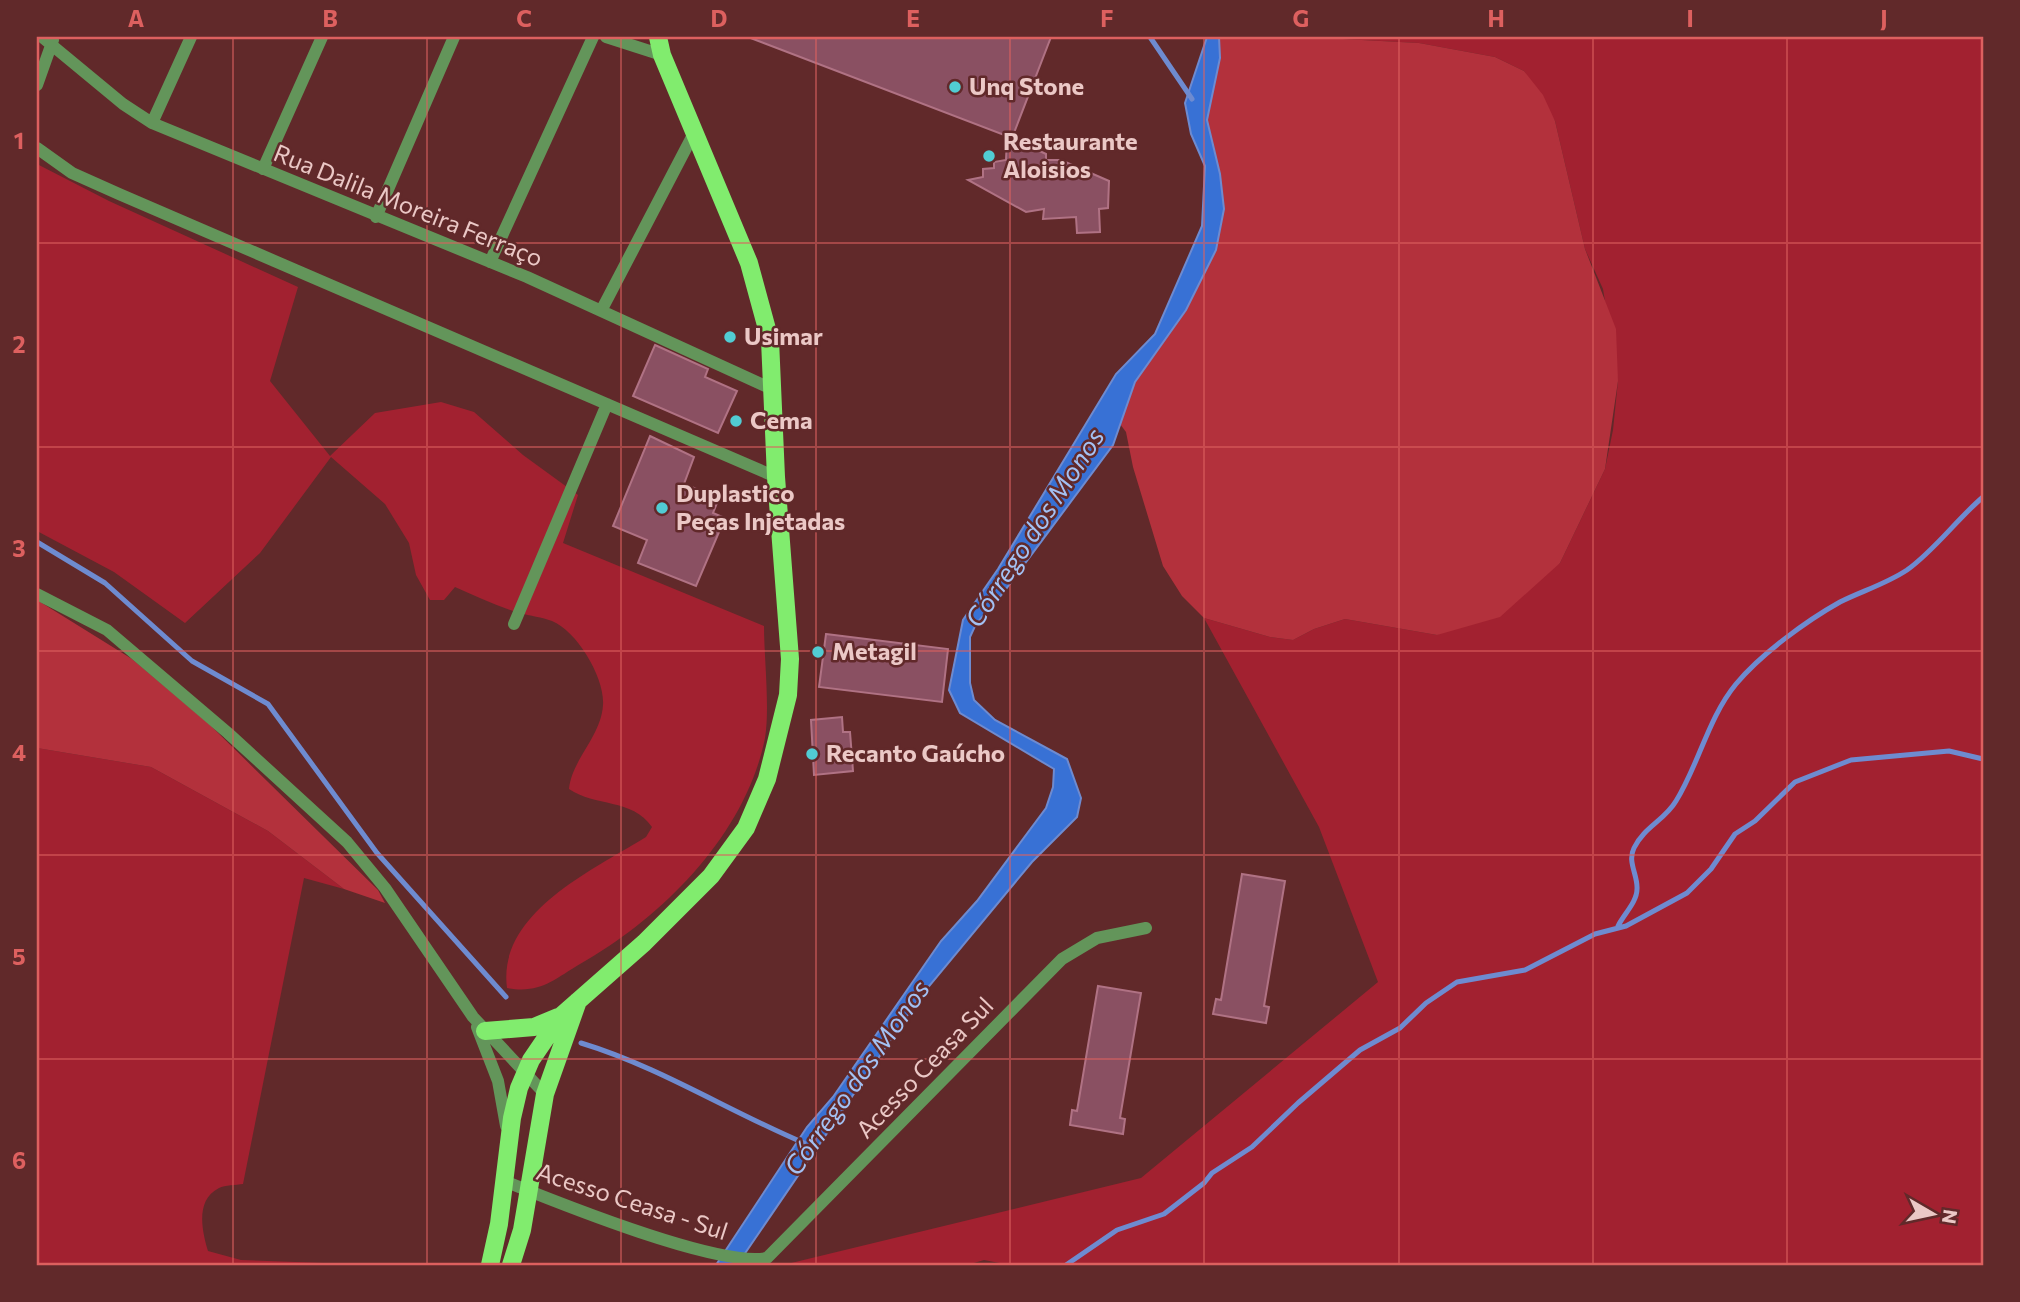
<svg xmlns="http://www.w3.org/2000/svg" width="2020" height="1302" viewBox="0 0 2020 1302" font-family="Commissioner,sans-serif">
<rect width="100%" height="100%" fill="#61292a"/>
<path fill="#a22130" d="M 1305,37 L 1983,37 L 1983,1265 L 1010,1265 L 984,1260 L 967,1265 L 783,1265 L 1141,1178 L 1378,982 L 1319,827 L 1204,618 L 1270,637 L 1293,640 L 1314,629 L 1345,619 L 1437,635 L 1560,563 L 1605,469 L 1613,430 L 1618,381 L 1603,289 L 1585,249 L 1555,121 L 1524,71 L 1495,57 L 1419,43 Z
M 37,164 L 109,201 L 298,287 L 270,381 L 330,456 L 375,413 L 441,402 L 474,412 L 523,455 L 578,495 L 563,543 L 764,626 C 764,657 770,708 765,738 C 746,834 662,918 580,964 C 553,980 540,994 507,988 C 497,913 593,870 646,837 L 652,827 C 632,798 595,807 569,789 C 572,759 601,737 603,705 C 605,678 577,631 552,621 C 542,617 530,616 520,613 C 498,607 476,596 455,587 L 444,600 L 430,600 L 416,575 L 409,543 L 385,504 L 331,457 L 260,553 L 185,623 L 114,572 L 37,531 Z
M 37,748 L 151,767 L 268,831 L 344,889 L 304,878 L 243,1184 C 236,1185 225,1185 219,1188 C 195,1200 202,1231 208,1251 L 241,1260 L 380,1265 L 37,1265 Z"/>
<path fill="#b3313c" d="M 1219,37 L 1305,37 L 1419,43 L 1495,57 L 1524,71 L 1543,95 L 1555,121 L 1585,249 L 1616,329 L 1618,381 L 1605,469 L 1560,563 L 1500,617 L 1437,635 L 1345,619 L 1314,629 L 1293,640 L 1270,637 L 1204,618 L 1182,596 L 1163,566 L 1133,467 L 1126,432 L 1120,424 L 1135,382 L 1186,310 L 1216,250 L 1224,209 L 1220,174 L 1207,120 L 1220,58 Z
M 37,600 L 132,659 L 209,724 L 378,890 L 385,903 L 344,889 L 268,831 L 151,767 L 37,748 Z"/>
<path fill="#3871d5" stroke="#6e8bd0" stroke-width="2" d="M 1207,37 L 1219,37 L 1220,58 L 1207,120 L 1220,174 L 1224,209 L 1216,250 L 1186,310 L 1135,382 L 1113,445 L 1003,593 L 976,624 L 970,637 L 970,683 L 974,700 L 995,720 L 1067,759 L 1081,798 L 1077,817 L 1032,862 L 920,997 L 737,1265 L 716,1265 L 807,1127 L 833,1097 L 941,941 L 977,901 L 1046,808 L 1053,787 L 1054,769 L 960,713 L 949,690 L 963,620 L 998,569 L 1116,374 L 1155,334 L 1202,226 L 1205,166 L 1191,134 L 1185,103 Z"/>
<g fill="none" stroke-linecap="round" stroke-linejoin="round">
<path stroke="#6e8bd0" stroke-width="5" d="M 1150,37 L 1192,99
M 37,542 L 105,583 L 192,661 L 268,704 L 377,853 L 506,997
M 1618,926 C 1624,914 1637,902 1637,889 C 1638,875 1627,862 1634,848 C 1644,827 1665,820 1676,801 C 1699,764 1708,718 1736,684 C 1761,654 1806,621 1840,602 C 1862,591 1886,584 1907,570 C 1934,551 1957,519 1983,497
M 581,1043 C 660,1067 728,1111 804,1143
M 1066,1265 L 1117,1230 L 1164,1214 L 1204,1183 L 1212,1173 L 1252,1147 L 1298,1103 L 1360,1050 L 1400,1028 L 1426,1003 L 1457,982 L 1525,970 L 1595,934 L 1626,926 L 1687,893 L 1711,869 L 1735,834 L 1755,821 L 1795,782 L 1851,760 L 1949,751 L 1983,759"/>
</g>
<path fill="#8a5062" stroke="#b07284" stroke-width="2" d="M 748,37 L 1051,37 L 1012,138 Z
M 1007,136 L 1046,154 L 1046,160 L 1061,160 L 1109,181 L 1108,208 L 1099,209 L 1100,232 L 1077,233 L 1076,217 L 1043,219 L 1044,209 L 1026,212 L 968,180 L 983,177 L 983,169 L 994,168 L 994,162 L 1006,160 Z
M 655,345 L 708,369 L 705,377 L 737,391 L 718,433 L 633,396 Z
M 650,436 L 694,457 L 684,484 L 719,498 L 713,513 L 725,518 L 696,586 L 638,563 L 647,540 L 613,526 Z
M 826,634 L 948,649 L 942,702 L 819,687 Z
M 842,717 L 843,732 L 850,732 L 853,771 L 814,775 L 811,720 Z
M 1242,874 L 1285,881 L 1264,1006 L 1269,1007 L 1266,1023 L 1213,1014 L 1216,999 L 1221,1000 Z
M 1098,986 L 1141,993 L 1120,1118 L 1125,1119 L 1123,1134 L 1070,1125 L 1072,1110 L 1077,1111 Z"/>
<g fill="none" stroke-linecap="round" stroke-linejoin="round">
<path stroke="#63955a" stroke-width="12" d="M 42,37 L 123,104 L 152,123 L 527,277 L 774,390
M 606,37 L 662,55
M 37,85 L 53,40
M 152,123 L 191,37
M 37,148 L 72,173 L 119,194 L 776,477
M 263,169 L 322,37
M 376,217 L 454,37
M 490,262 L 593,37
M 601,311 L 694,133
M 37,594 L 107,630 L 228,733 L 347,842 L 385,888 L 473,1017 L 545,1094
M 514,624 L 607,404
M 477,1027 L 498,1081 L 506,1126
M 504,1181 C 556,1202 718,1268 767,1258 L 1062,959 L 1097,938 L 1146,928"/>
<path stroke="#81ec6e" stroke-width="18" d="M 485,1031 L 534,1027 L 558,1017
M 490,1265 L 499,1224 L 512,1118 L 519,1088 L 531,1060 L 561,1016 L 644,943 L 711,876 L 746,828 L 767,779 L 788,695 L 790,659 L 776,477 L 770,340 L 749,263 L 662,55 L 658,37
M 511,1265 L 522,1230 L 545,1094 L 578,1001"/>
</g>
<path fill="none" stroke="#dd605f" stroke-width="2" stroke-opacity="0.55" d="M 233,37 L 233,1265M 427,37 L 427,1265M 621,37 L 621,1265M 816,37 L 816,1265M 1010,37 L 1010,1265M 1204,37 L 1204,1265M 1399,37 L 1399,1265M 1593,37 L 1593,1265M 1787,37 L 1787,1265M 37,243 L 1983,243M 37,447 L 1983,447M 37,651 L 1983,651M 37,855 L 1983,855M 37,1059 L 1983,1059"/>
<g fill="#51ccd3" stroke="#61292a" stroke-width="2.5">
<circle cx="955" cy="87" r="7"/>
<circle cx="989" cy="156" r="7"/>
<circle cx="730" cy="337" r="7"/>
<circle cx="736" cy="421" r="7"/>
<circle cx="662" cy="508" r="7"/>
<circle cx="818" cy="652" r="7"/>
<circle cx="812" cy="754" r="7"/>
</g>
<g text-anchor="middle" stroke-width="5" stroke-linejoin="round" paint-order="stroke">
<g font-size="24" font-weight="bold" fill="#ebc8c6" stroke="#61292a" text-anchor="start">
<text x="969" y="95">Unq Stone</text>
<text x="1003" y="150">Restaurante<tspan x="1003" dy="28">Aloisios</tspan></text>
<text x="744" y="345">Usimar</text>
<text x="750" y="429">Cema</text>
<text x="676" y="502">Duplastico<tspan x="676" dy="28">Peças Injetadas</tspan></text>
<text x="832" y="660">Metagil</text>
<text x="826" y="762">Recanto Gaúcho</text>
</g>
<g font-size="24" fill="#ebc8c6" stroke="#61292a">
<text transform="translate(408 206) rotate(22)" y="8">Rua Dalila Moreira Ferraço</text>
<text transform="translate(925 1068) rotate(-46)" y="8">Acesso Ceasa Sul</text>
<text transform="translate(632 1202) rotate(18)" y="8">Acesso Ceasa - Sul</text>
</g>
<g font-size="26" font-style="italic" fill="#a3c1f3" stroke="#61292a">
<text transform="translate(1035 528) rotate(-57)" y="9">Córrego dos Monos</text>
<text transform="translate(857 1078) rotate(-55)" y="9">Córrego dos Monos</text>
</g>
</g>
<rect width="2020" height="1302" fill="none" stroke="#61292a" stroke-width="77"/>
<g transform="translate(1933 1214) rotate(99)" stroke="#61292a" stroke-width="5" paint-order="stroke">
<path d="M0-5L12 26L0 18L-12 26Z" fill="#ebc8c6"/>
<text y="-10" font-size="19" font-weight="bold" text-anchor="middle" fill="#ebc8c6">N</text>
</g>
<rect x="38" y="38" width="1944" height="1226" fill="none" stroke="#dd605f" stroke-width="2.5"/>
<g font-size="23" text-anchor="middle" font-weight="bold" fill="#dd605f">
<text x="136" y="27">A</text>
<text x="330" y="27">B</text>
<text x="524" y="27">C</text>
<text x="719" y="27">D</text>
<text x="913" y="27">E</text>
<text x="1107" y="27">F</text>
<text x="1301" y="27">G</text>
<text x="1496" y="27">H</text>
<text x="1690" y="27">I</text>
<text x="1884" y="27">J</text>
<text x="19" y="149">1</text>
<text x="19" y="353">2</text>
<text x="19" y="557">3</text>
<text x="19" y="761">4</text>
<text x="19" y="965">5</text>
<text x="19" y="1169">6</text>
</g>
</svg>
